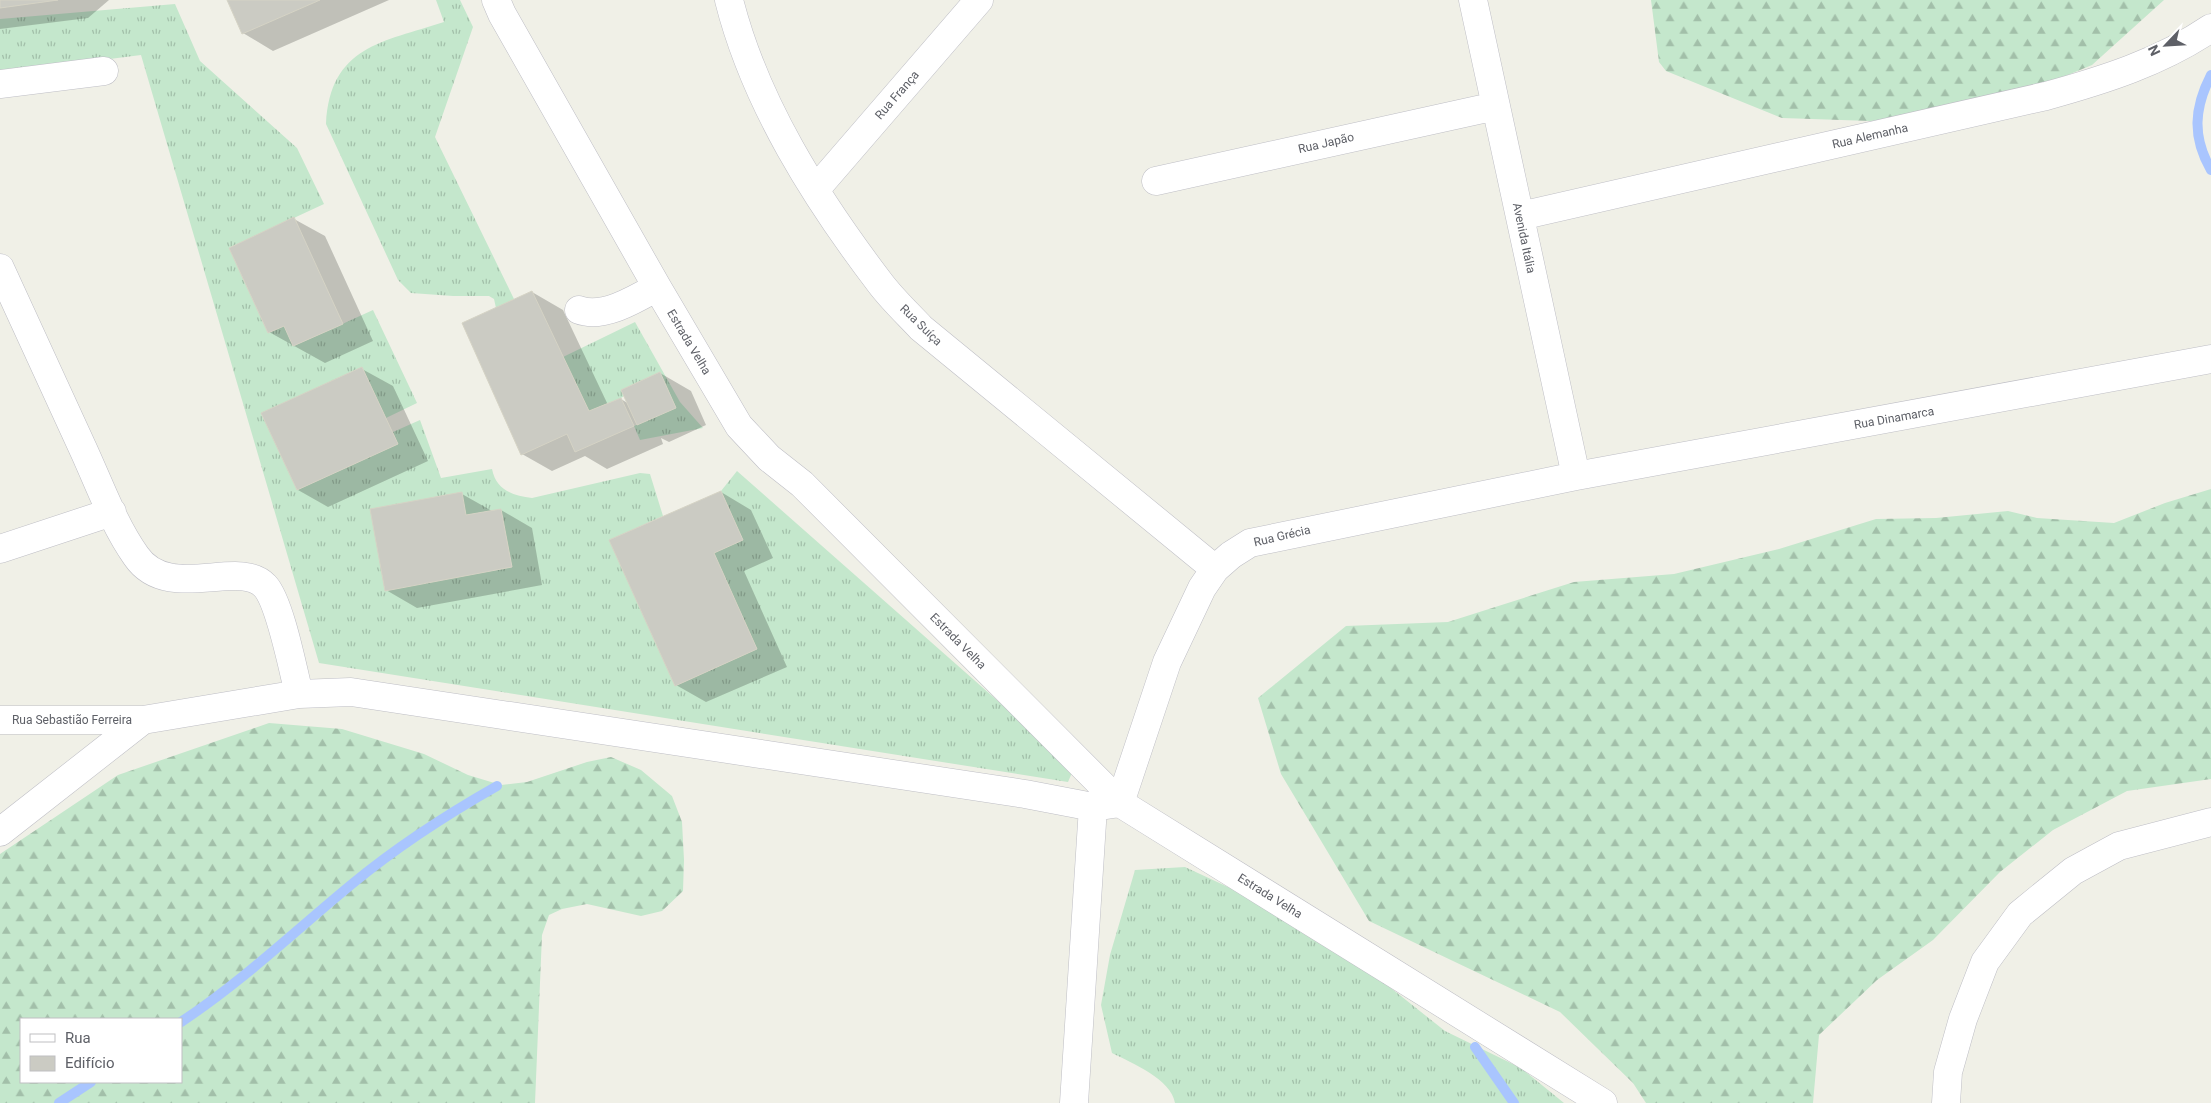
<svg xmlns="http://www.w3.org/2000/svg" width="2211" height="1103" viewBox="0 0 2211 1103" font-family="Roboto,sans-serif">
<defs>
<pattern id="grass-tufts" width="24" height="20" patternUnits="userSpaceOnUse" patternTransform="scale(1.25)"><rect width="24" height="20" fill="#c4e7cc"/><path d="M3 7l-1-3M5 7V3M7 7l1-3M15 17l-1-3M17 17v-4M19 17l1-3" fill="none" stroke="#a2bfa9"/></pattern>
<pattern id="forest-firs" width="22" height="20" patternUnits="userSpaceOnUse" patternTransform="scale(1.25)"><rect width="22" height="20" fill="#c4e7cc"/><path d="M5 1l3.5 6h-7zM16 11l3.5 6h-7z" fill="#a2bfa9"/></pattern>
</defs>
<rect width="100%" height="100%" fill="#f0f0e7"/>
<path fill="url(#grass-tufts)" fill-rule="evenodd" d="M 436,0 L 460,0 L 473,27 L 435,137 L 514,299 L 496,308 L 494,299 L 489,296 L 453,296 L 411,293 L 398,280 L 326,124 C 330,46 383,42 444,22 Z
M 175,4 L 200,61 L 297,148 L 324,204 L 229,248 L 268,333 L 284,326 L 294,346 L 373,310 L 417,403 L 386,418 L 362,367 L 262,414 L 297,490 L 398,444 L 393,432 L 420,420 L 441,478 L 492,469 C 496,490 513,496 532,498 L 640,473 L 650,474 L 663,516 L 610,540 L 675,686 L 757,649 L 714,553 L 743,540 L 721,491 L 737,471 L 1074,768 L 1068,782 L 319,663 L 141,55 L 0,73 L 0,19 ZM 371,509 L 466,515 L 501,509 L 512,567 L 385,590 Z
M 635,322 L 680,402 L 703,428 L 640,440 L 634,426 L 676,407 L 660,372 L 621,390 L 624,396 L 621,398 L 589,411 L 563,357 Z
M 1185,867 L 1314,927 L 1445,1031 L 1521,1068 L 1564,1103 L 1175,1103 C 1171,1079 1132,1063 1112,1053 L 1101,1005 L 1110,955 L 1135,870 Z"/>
<path fill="url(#forest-firs)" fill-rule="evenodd" d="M 1651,0 L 2164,0 L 2092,65 L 1990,107 L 1871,121 L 1782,118 L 1666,71 L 1659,62 Z
M 2211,489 L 2211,779 L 2127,791 L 2053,830 L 2000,872 L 1933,940 L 1877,980 L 1819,1035 L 1813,1103 L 1646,1103 L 1633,1083 L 1560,1012 L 1369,921 L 1281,774 L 1258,698 L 1346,626 L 1448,622 L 1574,582 L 1674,574 L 1779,549 L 1876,519 L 1936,518 L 2008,511 L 2037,518 L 2114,523 L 2165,503 Z
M 269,723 L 342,729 L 424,754 L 468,775 L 501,785 L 527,782 L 587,762 L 611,757 L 641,770 L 672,796 L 682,822 L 684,860 L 683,891 L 662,911 L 641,916 L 587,904 L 562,909 L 549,915 L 542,935 L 535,1103 L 0,1103 L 0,854 L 118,775 ZM 21,1019 L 181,1019 L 181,1082 L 21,1082 Z"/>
<path fill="#0003" d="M 0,0 L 109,0 L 88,18 L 0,29 Z
M 228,0 L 389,0 L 273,51 L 243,33 Z
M 294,219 L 325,236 L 373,341 L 325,363 L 269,332 Z
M 532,292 L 563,310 L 608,405 L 621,399 L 629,404 L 660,373 L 691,391 L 706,425 L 669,442 L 661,438 L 663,444 L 607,469 L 585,456 L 552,471 L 522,454 Z
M 362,369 L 393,386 L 428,461 L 328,507 L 298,490 Z
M 721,492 L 751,510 L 773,558 L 744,571 L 787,667 L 706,702 L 676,685 Z
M 462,494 L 492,511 L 501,510 L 532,528 L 542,585 L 417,608 L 386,590 Z"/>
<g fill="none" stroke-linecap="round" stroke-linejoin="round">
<path stroke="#a9c5fe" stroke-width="10" d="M 2211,75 C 2194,108 2192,137 2211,170
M 181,1022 C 243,981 296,930 352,884 C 398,846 446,815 497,786
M 1475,1047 L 1514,1103
M 59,1103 L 91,1082"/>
</g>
<path fill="#cbcbc3" stroke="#d5d3c5" d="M 0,0 L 58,0 L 0,8 Z
M 227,0 L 320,0 L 242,34 Z
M 294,217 L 343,324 L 293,346 L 284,326 L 268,333 L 229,248 Z
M 532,291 L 589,411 L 621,398 L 634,426 L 575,452 L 567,434 L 521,455 L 462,323 Z
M 362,367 L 398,444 L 297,490 L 261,413 Z
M 660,372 L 676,408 L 637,425 L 621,390 Z
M 721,491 L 743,540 L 714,553 L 757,649 L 675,686 L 609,540 Z
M 462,492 L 466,515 L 501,509 L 512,567 L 385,591 L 370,509 Z"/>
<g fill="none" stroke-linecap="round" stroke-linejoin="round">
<g stroke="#bebec5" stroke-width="29">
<path id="minor" d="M 496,0 L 502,14 L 657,287 L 739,426 L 769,458 L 802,484 L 1120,803 L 1603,1103
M 729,0 C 755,103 816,199 880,283 C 892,299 907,313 921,328 L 1215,569
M 1473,0 L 1576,476
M 0,84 L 104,71
M 1156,181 L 1496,106
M 815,190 L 979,0
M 1520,216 L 2046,96 C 2104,80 2161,62 2211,28
M 0,268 C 28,329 56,390 84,451 C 100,486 114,525 136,556 C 168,603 239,558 265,586 C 280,602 293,670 299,694
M 579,310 C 603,319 636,299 657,287
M 0,549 L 112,512
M 0,720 L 143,720
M 1120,803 L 1167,662 L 1202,588 L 1215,569 L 1231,555 L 1250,543 L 1576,476 L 2211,359
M 0,832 L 143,720 L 299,694 L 351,692 L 1025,794 L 1093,807 L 1120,803
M 1074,1103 L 1093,807
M 1946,1103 L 1948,1072 L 1963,1019 L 1985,962 L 2020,914 L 2073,871 L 2119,846 L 2211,822"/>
</g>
<use href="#minor" stroke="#fff" stroke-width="28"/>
</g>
<g text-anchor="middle" stroke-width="4.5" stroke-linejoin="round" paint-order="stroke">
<g font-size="12" fill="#5e6067" stroke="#fff">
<text transform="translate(897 95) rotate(-49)" y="4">Rua França</text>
<text transform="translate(1870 136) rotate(-13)" y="4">Rua Alemanha</text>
<text transform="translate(1326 143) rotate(-13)" y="4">Rua Japão</text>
<text transform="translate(1524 238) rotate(78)" y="4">Avenida Itália</text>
<text transform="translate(921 325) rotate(44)" y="4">Rua Suíça</text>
<text transform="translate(689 342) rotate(59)" y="4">Estrada Velha</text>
<text transform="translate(1894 418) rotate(-10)" y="4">Rua Dinamarca</text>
<text transform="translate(1282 536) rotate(-13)" y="4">Rua Grécia</text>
<text transform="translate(958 641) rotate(45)" y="4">Estrada Velha</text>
<text x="72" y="724">Rua Sebastião Ferreira</text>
<text transform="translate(1270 896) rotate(32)" y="4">Estrada Velha</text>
</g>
</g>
<rect x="20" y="1018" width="162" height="65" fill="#ffffff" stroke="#bfbfc2"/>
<rect x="30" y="1034" width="25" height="8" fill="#ffffff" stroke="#bfbfc2"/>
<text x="65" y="1043" font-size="15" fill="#5e6067">Rua</text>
<rect x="30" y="1056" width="25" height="15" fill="#cbcbc3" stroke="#bfbfc2"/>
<text x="65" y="1068" font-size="15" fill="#5e6067">Edifício</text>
<g transform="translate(2166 45) rotate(245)" stroke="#ffffff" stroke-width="4" paint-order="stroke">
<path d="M0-4L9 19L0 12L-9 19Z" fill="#5e6067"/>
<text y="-8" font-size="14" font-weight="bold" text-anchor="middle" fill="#5e6067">N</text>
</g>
</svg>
